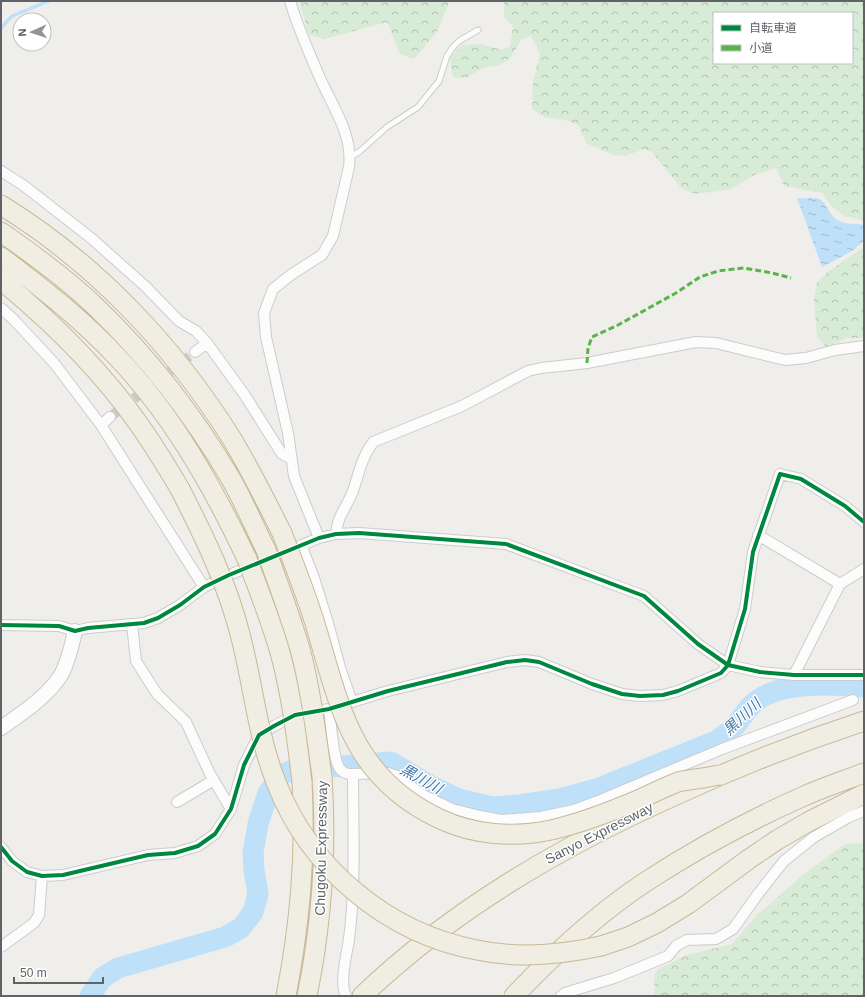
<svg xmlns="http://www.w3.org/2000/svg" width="865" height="997" viewBox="0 0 865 997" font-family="Arial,'Noto Sans JP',sans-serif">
<defs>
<pattern id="forest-crowns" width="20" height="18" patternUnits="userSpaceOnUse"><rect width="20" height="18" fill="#d8ebd6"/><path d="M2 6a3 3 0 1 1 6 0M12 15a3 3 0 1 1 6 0" fill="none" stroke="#b2c2b1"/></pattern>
<pattern id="water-ripples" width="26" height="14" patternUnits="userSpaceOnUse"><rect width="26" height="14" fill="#bfe0f9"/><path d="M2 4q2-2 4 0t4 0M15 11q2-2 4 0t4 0" fill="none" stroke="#9eb9cd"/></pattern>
</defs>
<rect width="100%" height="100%" fill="#efeeea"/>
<path fill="url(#forest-crowns)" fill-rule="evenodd" d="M 299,1 L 448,1 L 449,2 L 437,32 L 414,59 L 400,54 L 387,22 L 325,39 L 309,35 Z
M 503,1 L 864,1 L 864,221 L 845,216 L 831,206 L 822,193 L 784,186 L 776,168 L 754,175 L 731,189 L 696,194 L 682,189 L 652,152 L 644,149 L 625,156 L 613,155 L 586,143 L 579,126 L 569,121 L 545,117 L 532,109 L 533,82 L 540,53 L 531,36 L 522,39 L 511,57 L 502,64 L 483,68 L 466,78 L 453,77 L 450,58 L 462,45 L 481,44 L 502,50 L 510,46 L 513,27 L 504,17 L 504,2 ZM 714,13 L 852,13 L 852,63 L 714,63 Z
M 864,247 L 864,338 L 847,338 L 826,347 L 817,336 L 814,300 L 817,282 L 829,271 Z
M 864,843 L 864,996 L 654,996 L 655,973 L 660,968 L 687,955 L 732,944 L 757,915 L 804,874 L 845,844 Z"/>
<path fill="url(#water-ripples)" d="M 797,198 C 804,199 810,197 816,198 C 826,199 828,214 837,220 C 848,226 855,222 864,225 L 864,241 L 852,251 L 822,267 Z"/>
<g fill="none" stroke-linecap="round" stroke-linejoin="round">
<path stroke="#bfe0f9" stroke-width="3.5" d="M 1,28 L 12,16 L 49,1"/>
<path stroke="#bfe0f9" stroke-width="21" d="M 90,996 L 102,978 L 118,968 L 225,937 L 241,928 L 253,912 L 258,894 L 254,870 L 253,853 L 258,824 L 268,793 L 282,774 L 294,770 L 391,762 L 431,786 L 459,799 L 492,807 L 520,805 L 559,799 L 599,788 L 716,741 C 721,737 726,734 731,730 C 740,722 745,710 755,702 C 780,681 833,684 864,687"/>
<path stroke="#cbcbca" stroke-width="10" stroke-dasharray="10 5" stroke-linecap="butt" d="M 110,417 L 195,352"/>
<g stroke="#cbcccc" stroke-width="7">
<path id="lane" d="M 350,157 L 359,152 L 387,127 L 418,107 L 439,81 L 447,56 L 453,47 L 459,41 L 478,30"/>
</g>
<g stroke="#cbcccc" stroke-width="12">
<path id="street" d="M 290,1 C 298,27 309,53 320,78 C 333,107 353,135 349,167 L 333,236 L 322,255 L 292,274 L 273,289 L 264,313 L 266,337 L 288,433 L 294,476 L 319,538
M 1,171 L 23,185 L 91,238 L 145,286 L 179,321 L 196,331 L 207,343 L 244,394 L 282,454 L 292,459
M 1,308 L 14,320 L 54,363 L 101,425 L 204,587
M 195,352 L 207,343
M 101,425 L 110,417
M 336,534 C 337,516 347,507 353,491 C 359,473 361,459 373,442 L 462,406 L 528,371 L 541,368 L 587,363 L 696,342 L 716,343 L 785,360 L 806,358 L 835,350 L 864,346
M 758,535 L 840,584
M 301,545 L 313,575 L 328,623 L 341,671 L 352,702
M 132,624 L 136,661 L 157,694 L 186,722 L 210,774 L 231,809
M 1,625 L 59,626 L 75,631 L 88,628 L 144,623 L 158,618 L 180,605 L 204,587 L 229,575 L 319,538 L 336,534 L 359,533 L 506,544 L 644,596 L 698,644 L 728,665 L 760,672 L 794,675 L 864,675
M 794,675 L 840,584 L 864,569
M 329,709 C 331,721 333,763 341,770 C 345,774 348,774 353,774 C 353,829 356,884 349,939 C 347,953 339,983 346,996
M 353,774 L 388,773 L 397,776 L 423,795 L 452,809 L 480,816 L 501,820 L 541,817 L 574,810 L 598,801 L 722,749 L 853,700
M 177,802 L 214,780
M 1,847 L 12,861 L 27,872 L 42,876 L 63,875 L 148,855 L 175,853 L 198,846 L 215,834 L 231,809 L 244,765 L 259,735 L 274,726 L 295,715 L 329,709 L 388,691 L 507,662 L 525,660 L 539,662 L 592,684 L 622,694 L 640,696 L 663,695 L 678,691 L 721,673 L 728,665 L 745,609 L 753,552 L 780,474 L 801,479 L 845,506 L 864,522
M 1,947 L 34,923 L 39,915 L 42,876
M 561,996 L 565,993 L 614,978 L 668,956 L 676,946 L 687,940 L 716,939 L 733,929 L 758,894 L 784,861 L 814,837 L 849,817 L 864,811"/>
</g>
<g stroke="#cacacb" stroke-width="16">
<path id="secondary" d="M 1,728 C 22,713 47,697 61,675 C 68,662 72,645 75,631"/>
</g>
<g stroke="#c8b996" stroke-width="21">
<path id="highway" d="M 1,205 C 95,263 173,345 232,439 C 250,469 266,501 282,533
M 1,232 C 34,255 67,279 96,307 C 149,358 194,416 231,479 C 244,502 254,526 266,550
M 1,257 C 42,288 83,320 118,358 C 173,416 213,487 247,559
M 1,280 C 52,322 100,369 138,423 C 153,444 167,467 180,489
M 601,946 L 628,937 L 657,923 L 688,904 L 749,859 L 777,840 L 808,822 L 864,794
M 286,996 C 300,923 306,857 302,782
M 307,996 C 322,923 327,851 322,776
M 362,996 C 453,909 562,846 676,795 C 737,767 800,742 864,721
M 514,996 C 554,954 598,913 647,881 C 696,849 748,821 802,797 C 822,788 843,781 864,773"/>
</g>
<use href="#lane" stroke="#fdfcfc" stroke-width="5"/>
<use href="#street" stroke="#fdfcfc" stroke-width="10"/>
<use href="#secondary" stroke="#fdfcfc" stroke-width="14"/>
<use href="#highway" stroke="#f0ede3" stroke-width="19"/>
<g stroke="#c8b996" stroke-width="21" stroke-linecap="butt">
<path id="highway-bridge" d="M 180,489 C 204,536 227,583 240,634 C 253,683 257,734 276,782 C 309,868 387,933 477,950 C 518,959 560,955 601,946
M 282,533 C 295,567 309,601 319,637 C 342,717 357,780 440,819 C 474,835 514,838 551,830 C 581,823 610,812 638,800 C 651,794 665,787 678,782 C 691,779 706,778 719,775
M 266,550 C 278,583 290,615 300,649 C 311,690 316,734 322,776
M 247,559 C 259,591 272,623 281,656 C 292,698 297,740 302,782"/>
</g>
<use href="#highway-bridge" stroke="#f0ede3" stroke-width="19"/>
<path stroke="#58b549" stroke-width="3" stroke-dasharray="6 3" stroke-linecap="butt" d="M 587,363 L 588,348 L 592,337 L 618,325 L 676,293 L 700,277 L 718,271 L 744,268 L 772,273 L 791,278"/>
<g stroke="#fff" stroke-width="6">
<path id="cycleway" d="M 1,625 L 59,626 L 75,631 L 88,628 L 144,623 L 158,618 L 180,605 L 204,587 L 229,575 L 319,538 L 336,534 L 359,533 L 506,544 L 644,596 L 698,644 L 728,665 L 760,672 L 794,675 L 864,675
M 1,847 L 12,861 L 27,872 L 42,876 L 63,875 L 148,855 L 175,853 L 198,846 L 215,834 L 231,809 L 244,765 L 259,735 L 274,726 L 295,715 L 329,709 L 388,691 L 507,662 L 525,660 L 539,662 L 592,684 L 622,694 L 640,696 L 663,695 L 678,691 L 721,673 L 728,665 L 745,609 L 753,552 L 780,474 L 801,479 L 845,506 L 864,522"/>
</g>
<use href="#cycleway" stroke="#00873e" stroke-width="4"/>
</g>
<g text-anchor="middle" stroke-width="3" stroke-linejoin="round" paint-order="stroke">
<g font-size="14" fill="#5f6368" stroke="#fff">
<text transform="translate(599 833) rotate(-27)" y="5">Sanyo Expressway</text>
<text transform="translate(321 848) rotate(-89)" y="5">Chugoku Expressway</text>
</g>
<g font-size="15" font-style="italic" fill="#4174aa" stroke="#fff">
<text transform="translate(742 717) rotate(-43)" y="5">黒川川</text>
<text transform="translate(421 779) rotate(29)" y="5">黒川川</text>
</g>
</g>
<rect width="865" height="997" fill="none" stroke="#5f6368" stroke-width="4"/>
<rect x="713" y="12" width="140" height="52" fill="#ffffff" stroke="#bfc1c3"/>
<rect x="721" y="25" width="20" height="6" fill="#00873e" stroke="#bfc1c3"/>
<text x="749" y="32" font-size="12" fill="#5f6368">自転車道</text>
<rect x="721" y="45" width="20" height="6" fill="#58b549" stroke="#bfc1c3"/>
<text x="749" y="52" font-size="12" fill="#5f6368">小道</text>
<g transform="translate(32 32) rotate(267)"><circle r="19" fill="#ffffff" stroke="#bfc1c3"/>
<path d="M0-3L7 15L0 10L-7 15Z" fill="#919496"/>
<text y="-6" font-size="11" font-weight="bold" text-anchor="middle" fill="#5f6368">N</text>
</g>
<path d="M14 977v6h89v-6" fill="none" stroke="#5f6368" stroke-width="2"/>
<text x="20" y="977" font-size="12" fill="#5f6368" stroke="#ffffff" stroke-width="3" paint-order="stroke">50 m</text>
</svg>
